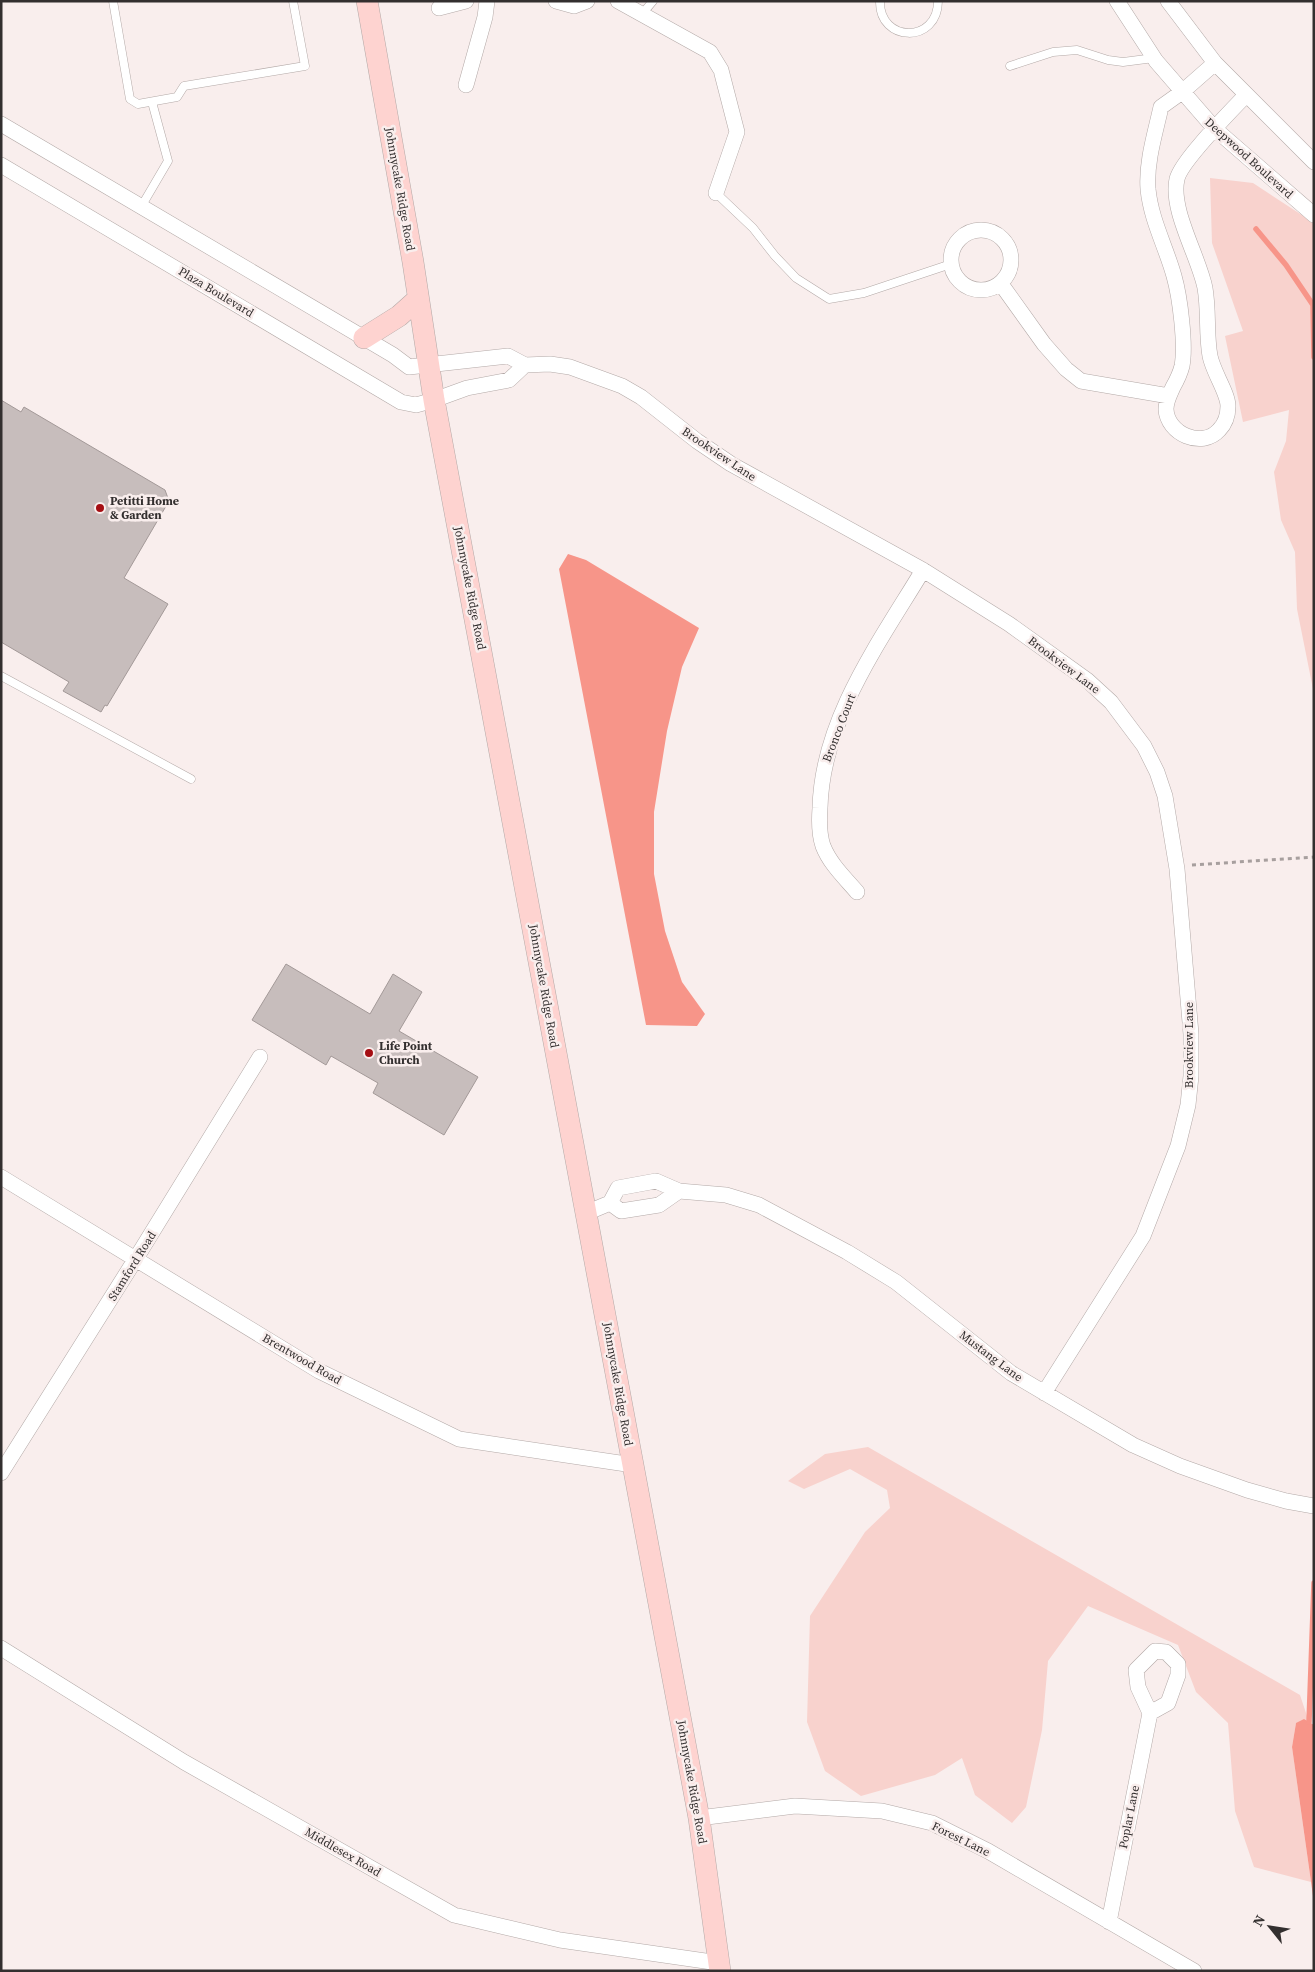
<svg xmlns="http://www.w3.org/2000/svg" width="1315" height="1972" viewBox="0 0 1315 1972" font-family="'Source Serif 4',serif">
<rect width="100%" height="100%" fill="#f9eeed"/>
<path fill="#f8d2cd" d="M 1210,178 L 1253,183 L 1314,223 L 1314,694 L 1297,609 L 1295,552 L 1281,520 L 1274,472 L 1286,441 L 1289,410 L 1243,422 L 1225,336 L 1243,331 L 1212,243 Z
M 868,1447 L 1300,1695 L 1309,1722 L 1296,1723 L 1292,1747 L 1311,1882 L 1254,1867 L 1235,1811 L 1228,1723 L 1196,1692 L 1178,1645 L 1088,1606 L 1048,1661 L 1042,1730 L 1026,1807 L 1012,1823 L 975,1795 L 962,1758 L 935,1775 L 861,1796 L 825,1771 L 807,1722 L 810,1616 L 865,1532 L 890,1508 L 887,1490 L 850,1469 L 804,1489 L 788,1481 L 825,1454 Z"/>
<path fill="#f79589" d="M 568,554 L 586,560 L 699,628 L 682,667 L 667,731 L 654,812 L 654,874 L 665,931 L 682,982 L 705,1014 L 697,1026 L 646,1025 L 559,569 Z
M 1304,1719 L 1314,1725 L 1314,1924 L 1313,1896 L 1292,1747 L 1296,1723 Z"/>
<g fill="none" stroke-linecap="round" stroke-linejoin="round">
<path stroke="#f79589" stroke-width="5.5" d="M 1256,229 L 1286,265 L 1313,305 L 1314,357
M 1309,1722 L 1314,1583"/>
</g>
<path fill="#c7bdbc" stroke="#a39998" d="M 1,400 L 21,412 L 24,407 L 165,490 L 169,501 L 124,578 L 168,604 L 107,706 L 105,705 L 101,712 L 63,691 L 69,682 L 1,642 Z
M 286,964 L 370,1014 L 393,974 L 422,992 L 399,1031 L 478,1077 L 444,1135 L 373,1093 L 378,1083 L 331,1056 L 326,1065 L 252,1020 Z"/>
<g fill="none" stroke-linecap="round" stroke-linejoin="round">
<g stroke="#b3a9a7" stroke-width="9">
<path id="lane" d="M 113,1 L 130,99 L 138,104 L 177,97 L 184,86 L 305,66 L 293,1
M 880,1 C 879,43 938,44 938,1
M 642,14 L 653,1
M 1010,66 L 1053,52 L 1077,50 L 1108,60 L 1123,62 L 1154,58
M 716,193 L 753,228 L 775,256 L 796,278 L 829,299 L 864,293 L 951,264
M 141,207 L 168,161 L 152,102
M 1,676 L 191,779"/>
</g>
<g stroke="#b3a9a7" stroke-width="16">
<path id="street" d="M 556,1 L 574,6 L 587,1
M 618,1 L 710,52 L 721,70 L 737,132 L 716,193
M 1117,1 L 1156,61 L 1215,129 L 1314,215
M 1168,1 L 1215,63 L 1314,162
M 439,8 L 466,1
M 1215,63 L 1182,92 L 1161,107 C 1155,134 1146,162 1148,189 C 1151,220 1166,247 1174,276 C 1180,297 1186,345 1182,366 C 1180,374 1177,380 1173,387 C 1170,394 1166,401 1166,409 C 1167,434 1202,449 1219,430 C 1225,424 1228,415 1228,406 C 1228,393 1213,372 1210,356 C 1206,334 1209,311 1205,288 C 1199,257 1170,210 1177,179 C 1181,161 1231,111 1246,95
M 466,85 L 485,17 L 487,1
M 1,124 L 393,355 L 409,367 L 508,356 L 525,365 L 550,364 L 570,367 L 622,386 L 641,397 L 697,441 L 731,464 L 923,570 L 1009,624 L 1087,680 L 1111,702 L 1144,746 L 1157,772 L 1165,796 L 1177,869 L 1191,1034 L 1191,1076 L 1188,1105 L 1178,1146 L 1143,1236 L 1044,1393
M 1,165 L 401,402 L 416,405 L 434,400 L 467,388 L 509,380 L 525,365
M951 260a30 30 0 1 1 60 0a30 30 0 1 1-60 0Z
M 1001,284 L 1044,344 L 1066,369 L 1081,381 L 1169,396
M 857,892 C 845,878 830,864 823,846 C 819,834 819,821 820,808 C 822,720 879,643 923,570
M 1,1177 L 319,1371 L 459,1439 L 633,1465
M 610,1203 L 621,1211 L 659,1205 L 679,1191
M 586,1213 L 610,1203 L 618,1188 L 656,1181 L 679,1191 L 726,1195 L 759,1205 L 847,1252 L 896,1282 L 1011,1373 L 1133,1445 L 1180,1466 L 1247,1490 L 1286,1501 L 1314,1506
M 1,1473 L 135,1260 L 260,1057
M 1,1648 L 184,1762 L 454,1915 L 560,1940 L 719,1963
M 699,1818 L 795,1806 L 882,1811 L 932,1823 L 988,1851 L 1194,1971
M 1109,1922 L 1150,1713 L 1138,1687 L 1136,1670 L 1155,1651 L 1166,1652 L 1178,1664 L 1178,1675 L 1168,1703 L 1150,1713"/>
</g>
<g stroke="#b3a9a7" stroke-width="22">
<path id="secondary" d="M 367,1 L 413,262 L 434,400 L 699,1818 L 720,1971
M 364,338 L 399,316 L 418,299"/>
</g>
<path stroke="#a79f9e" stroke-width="3" stroke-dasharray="4 4" stroke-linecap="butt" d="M 1192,865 L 1314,857"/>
<use href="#lane" stroke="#fff" stroke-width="8"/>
<use href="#street" stroke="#fff" stroke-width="15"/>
<use href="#secondary" stroke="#fed3d0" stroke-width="21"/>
</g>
<g fill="#a50e13" stroke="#f9eeed" stroke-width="2">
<circle cx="100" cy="508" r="5"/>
<circle cx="369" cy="1053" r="5"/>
</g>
<g text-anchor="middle" stroke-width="5" stroke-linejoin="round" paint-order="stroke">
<g font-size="12" fill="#332f2f" stroke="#f9eeed">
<text transform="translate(1249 158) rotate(42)" y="4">Deepwood Boulevard</text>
<text transform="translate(400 189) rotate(80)" y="4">Johnnycake Ridge Road</text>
<text transform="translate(216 292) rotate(31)" y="4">Plaza Boulevard</text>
<text transform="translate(719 454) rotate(34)" y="4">Brookview Lane</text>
<text transform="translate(470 588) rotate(79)" y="4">Johnnycake Ridge Road</text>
<text transform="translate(1064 665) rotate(37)" y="4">Brookview Lane</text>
<text transform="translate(839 728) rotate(-69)" y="4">Bronco Court</text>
<text transform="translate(544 986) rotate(80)" y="4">Johnnycake Ridge Road</text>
<text transform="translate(1189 1045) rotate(-90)" y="4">Brookview Lane</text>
<text transform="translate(132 1266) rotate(-58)" y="4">Stamford Road</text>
<text transform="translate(991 1356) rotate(37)" y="4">Mustang Lane</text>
<text transform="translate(302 1359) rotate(30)" y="4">Brentwood Road</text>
<text transform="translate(618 1384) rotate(80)" y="4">Johnnycake Ridge Road</text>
<text transform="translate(692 1782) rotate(80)" y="4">Johnnycake Ridge Road</text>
<text transform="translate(1129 1817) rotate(-79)" y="4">Poplar Lane</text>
<text transform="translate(961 1839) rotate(26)" y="4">Forest Lane</text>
<text transform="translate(343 1852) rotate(30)" y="4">Middlesex Road</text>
</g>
<g font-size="12" font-weight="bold" fill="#332f2f" stroke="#f9eeed" text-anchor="start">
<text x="110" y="505">Petitti Home<tspan x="110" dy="14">&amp; Garden</tspan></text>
<text x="379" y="1050">Life Point<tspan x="379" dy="14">Church</tspan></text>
</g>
</g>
<rect width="1315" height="1972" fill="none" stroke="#332f2f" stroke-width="5"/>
<g transform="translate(1270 1927) rotate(300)" stroke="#f9eeed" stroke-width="4" paint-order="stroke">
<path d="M0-4L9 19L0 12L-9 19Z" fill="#332f2f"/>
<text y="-8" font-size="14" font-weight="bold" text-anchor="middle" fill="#332f2f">N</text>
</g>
</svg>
